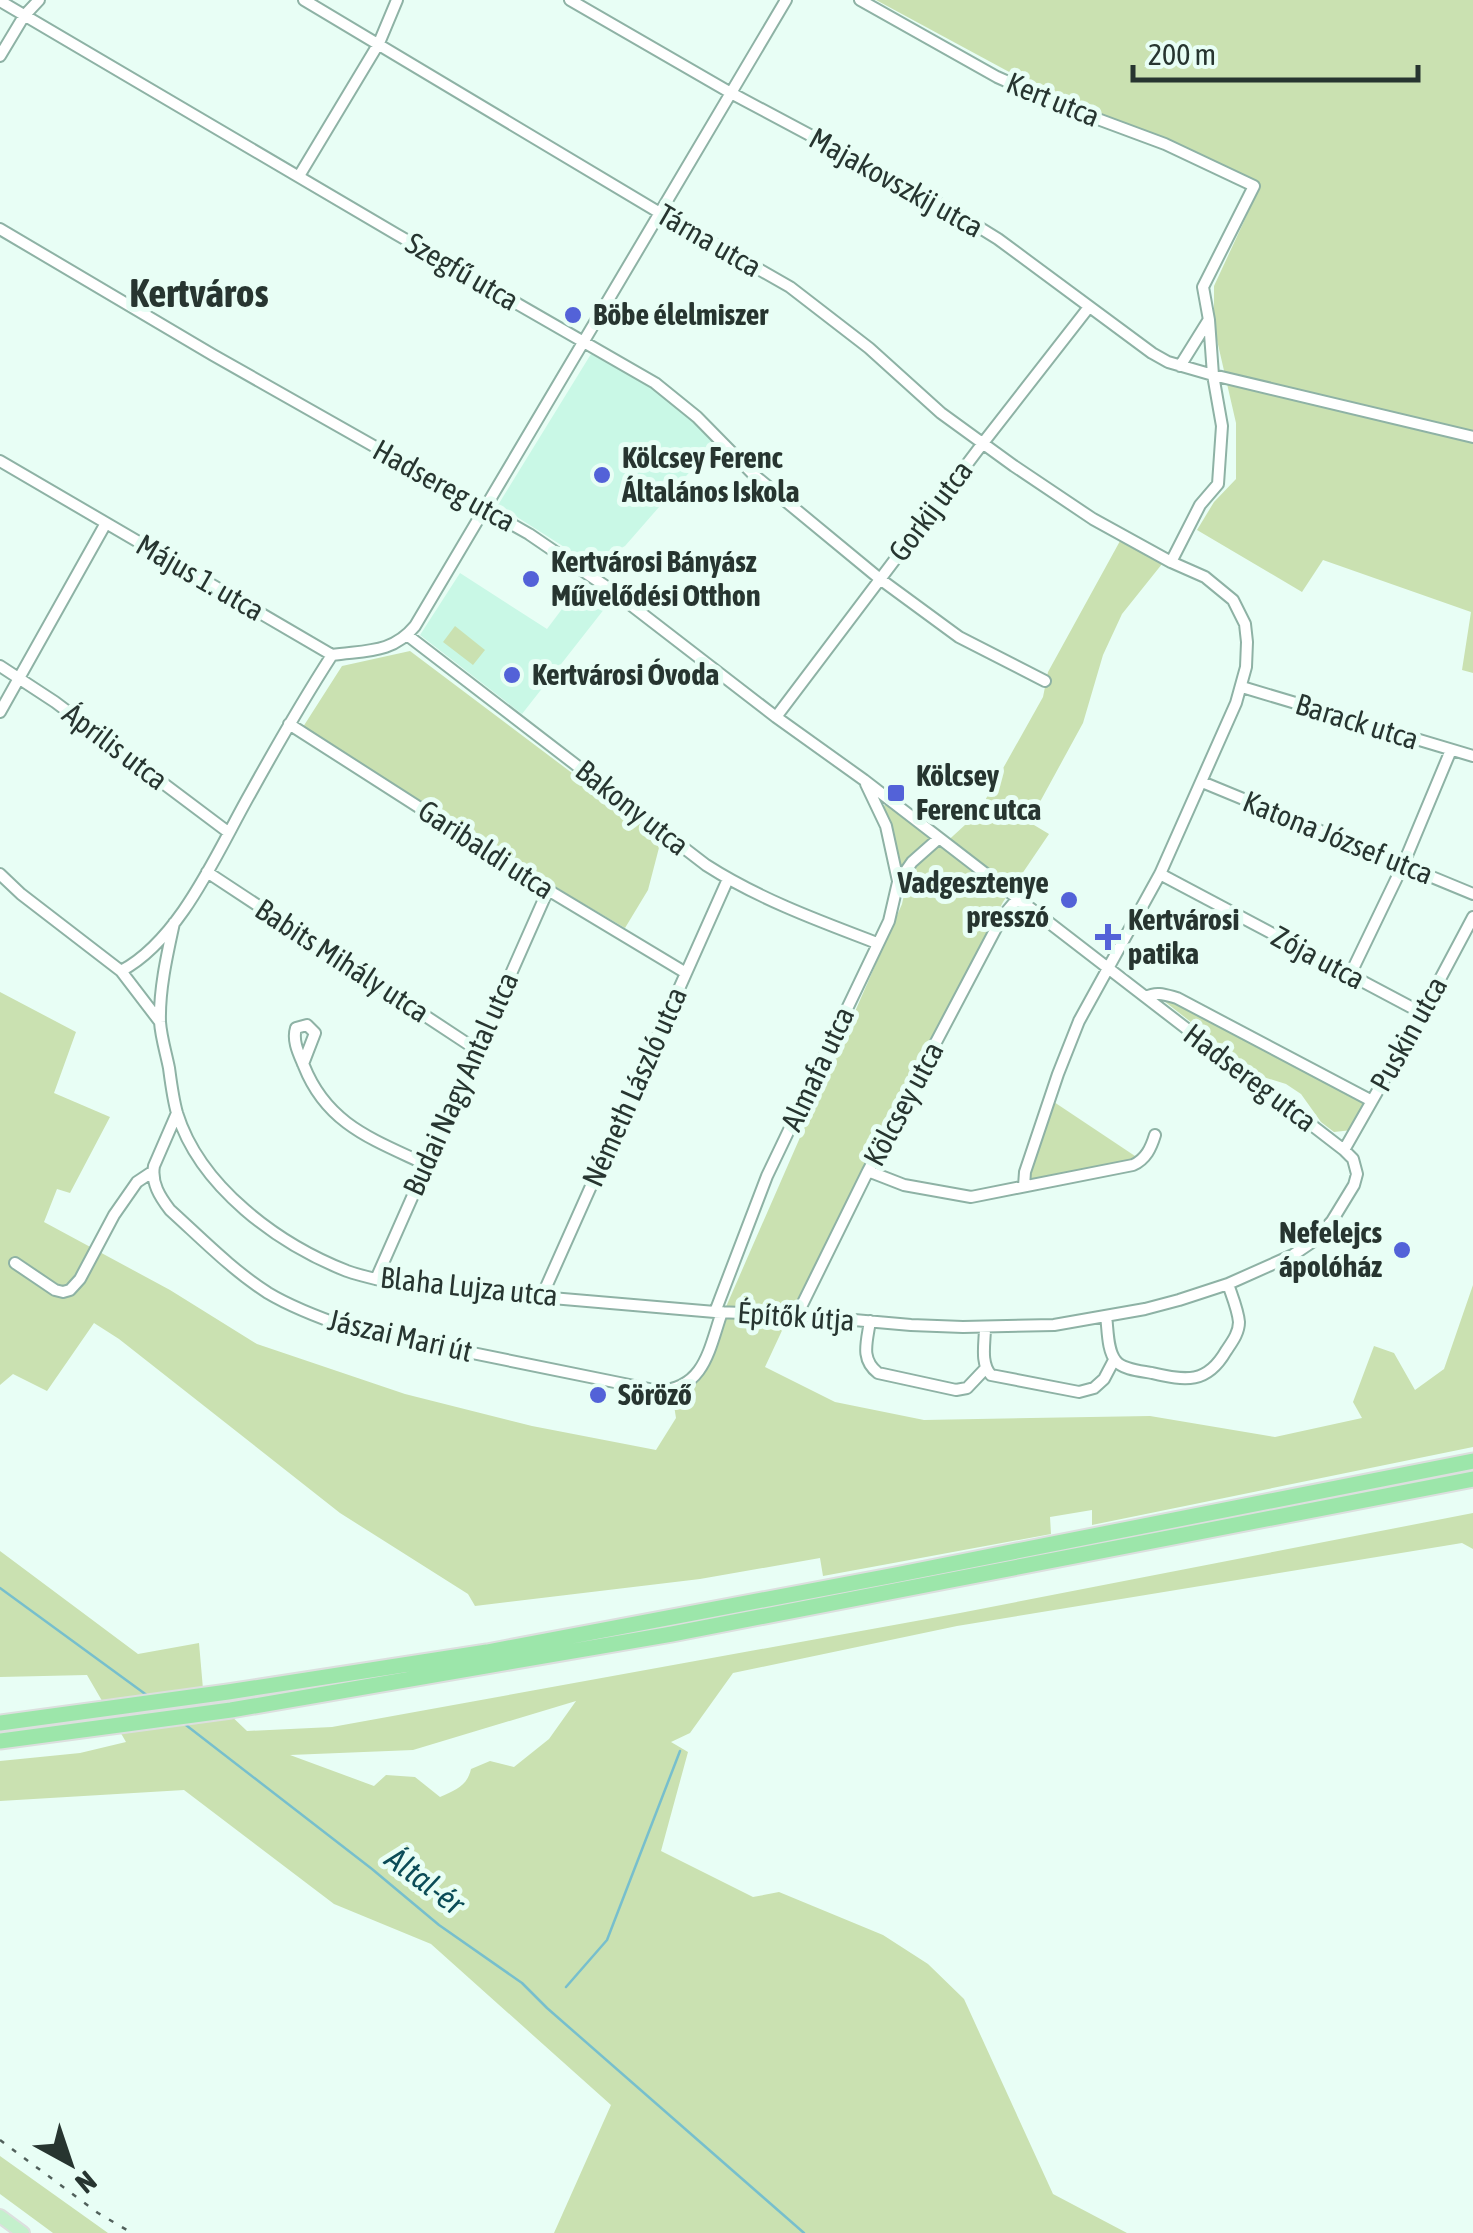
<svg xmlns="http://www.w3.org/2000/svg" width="1473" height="2233" viewBox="0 0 1473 2233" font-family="'Asap Condensed',sans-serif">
<rect width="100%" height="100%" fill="#e8fef5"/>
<path fill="#c9f8e6" d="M 591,354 L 652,387 L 694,422 L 714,444 L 625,546 L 591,564 L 498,505 Z
M 460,573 L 547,629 L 577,589 L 605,608 L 522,714 L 420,635 Z"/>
<path fill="#cae1b1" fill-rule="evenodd" d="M 876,0 L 1473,0 L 1473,673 L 1462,670 L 1471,612 L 1323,560 L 1302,592 L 1197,530 L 1214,502 L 1236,479 L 1236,423 L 1214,327 L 1214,286 L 1259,189 L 1037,87 Z
M 1120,541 L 1162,564 L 1122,614 L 1103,655 L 1083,723 L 1029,822 L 1049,834 L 1003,902 L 799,1300 L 793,1307 L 765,1367 L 835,1402 L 924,1420 L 1150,1416 L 1275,1437 L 1362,1418 L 1353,1402 L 1374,1346 L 1394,1353 L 1415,1390 L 1444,1369 L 1473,1285 L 1473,1447 L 1092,1525 L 1092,1510 L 1050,1517 L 1051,1534 L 823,1576 L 820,1558 L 700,1579 L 475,1606 L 468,1594 L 340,1513 L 119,1339 L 94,1323 L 47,1391 L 13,1374 L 0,1385 L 0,992 L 76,1032 L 54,1093 L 110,1117 L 70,1193 L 57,1189 L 44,1222 L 170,1290 L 257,1344 L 405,1394 L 532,1426 L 656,1450 L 676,1418 L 672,1393 L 694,1380 L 902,904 L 906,885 L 883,806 L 887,804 L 941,847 L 978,813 L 1043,697 L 1048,672 Z
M 455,626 L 485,650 L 473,665 L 443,642 Z
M 410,651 L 661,840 L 648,890 L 625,928 L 572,897 L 303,727 L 342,666 Z
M 1155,994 L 1176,1001 L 1364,1102 L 1352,1130 L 1334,1132 L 1321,1122 L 1301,1094 L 1286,1084 L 1260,1076 Z
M 1051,1100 L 1138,1158 L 1137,1161 L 1028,1182 L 1027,1170 Z
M 1473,1513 L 1473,1549 L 1462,1543 L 957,1626 L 733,1673 L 690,1733 L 671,1742 L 688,1752 L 661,1851 L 753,1897 L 779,1892 L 883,1935 L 928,1964 L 964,1999 L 1053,2194 L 1127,2233 L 554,2233 L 611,2105 L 431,1944 L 334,1904 L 184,1790 L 0,1801 L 0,1761 L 80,1753 L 126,1742 L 87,1675 L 0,1677 L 0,1551 L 138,1654 L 199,1643 L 203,1689 L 247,1731 L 332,1727 L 960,1613 ZM 576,1701 L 549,1739 L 514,1767 L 490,1761 L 471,1769 C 467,1786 456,1790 440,1797 L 415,1777 L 386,1775 L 374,1786 L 290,1755 L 413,1750 Z
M 0,2156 L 108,2233 L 53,2233 L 0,2194 Z"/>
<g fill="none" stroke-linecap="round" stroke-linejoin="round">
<path stroke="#77bfcd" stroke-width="2.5" d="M 0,1588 L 148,1696
M 182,1722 L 372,1869 L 439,1925 L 522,1983 L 547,2008 L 804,2233
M 566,1987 L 607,1940 L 680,1751"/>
<g stroke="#8eb2a5" stroke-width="14">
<path id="minor" d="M 304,0 L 660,213 L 790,287 L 869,348 L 941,413 L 1014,466 L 1093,519 L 1171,562 L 1205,577 L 1233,600 L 1245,624 L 1247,642 L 1246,667 L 1236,703 L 1160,874 L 1079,1021 L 1058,1074 L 1025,1172 L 1024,1186
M 570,0 L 731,93 L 956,213 L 998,239 L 1152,353 L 1168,362 L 1213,375 L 1473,437
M 860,0 L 997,77 L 1060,105 L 1165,144 L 1254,186 L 1203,287 L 1209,320 L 1213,375 L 1222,426 L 1218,484 L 1200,505 L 1171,562
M 0,1 L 396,234 L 655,383 L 697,417 L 754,475 L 880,579 L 959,637 L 1045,681
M 0,56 L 24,16 L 39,0
M 299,176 L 379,43 L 397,0
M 0,229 L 213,355 L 529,534 L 614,592 L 776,717 L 864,780 L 1344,1150 L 1353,1159 L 1357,1174 L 1354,1185 L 1332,1221 L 1315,1240 L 1293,1255 L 1228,1284 L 1179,1300 L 1145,1309 L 1054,1325 L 963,1327 L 911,1325 L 797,1315 L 715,1312 L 399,1285 C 382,1280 364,1277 347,1271 C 278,1244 200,1187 177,1113 C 173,1099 171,1083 169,1068 C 166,1053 161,1037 160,1022 C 159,990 167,955 174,923
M 1180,366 L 1208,321
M 0,461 L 332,655 C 365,650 392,654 415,626 L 786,0
M 407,635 L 706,865 C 759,899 819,921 877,943
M 0,666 L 55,702 L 228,832
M 1242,687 L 1473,756
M 0,712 L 106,523
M 776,717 L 983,443 L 1089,307
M 289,724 L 548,890 L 686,973
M 1202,782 L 1473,894
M 866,784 L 886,826 L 898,881
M 207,872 L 477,1050
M 0,874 L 21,894 L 121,971 L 160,1022
M 1160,874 L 1422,1013
M 121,971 C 181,939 217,852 250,794 C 276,747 303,700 332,655
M 1350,975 L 1403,865 L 1451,750
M 1146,997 C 1157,991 1166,995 1177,998 L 1372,1101
M 303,1064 L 315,1033 L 307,1025 L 296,1028 C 292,1041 299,1054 304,1066 C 327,1124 372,1139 425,1164
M 177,1113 L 154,1166 C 151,1183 160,1197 170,1210 C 201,1238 232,1270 268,1293 C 293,1308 320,1318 349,1328 L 659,1391 C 705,1388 709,1349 722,1312
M 1344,1150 L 1422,1013 L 1473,917
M 868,1171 L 904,1185 L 971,1197 L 1133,1165 C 1146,1159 1151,1148 1155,1135
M 15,1263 L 55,1290 L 63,1292 L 70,1290 L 80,1279 L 114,1215 L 137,1182 L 152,1172
M 376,1279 L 548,890
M 542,1296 L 728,879
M 715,1312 L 767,1176 L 889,921 L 898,882 L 912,862 L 938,839
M 797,1315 L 868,1171 L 1002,917 L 1018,898
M 1106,1316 C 1108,1329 1107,1351 1116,1361 C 1123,1370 1142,1371 1152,1373 C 1186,1381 1207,1384 1226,1351 C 1232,1342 1239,1333 1239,1322 C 1238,1310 1232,1296 1228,1284
M 870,1321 C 867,1342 860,1359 878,1373 L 956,1390 L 967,1388 L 985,1369
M 985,1327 C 985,1343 980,1363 991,1375 L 1079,1392 L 1094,1388 L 1104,1379 L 1114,1360"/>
</g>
<g stroke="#dcdfde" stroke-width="16">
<path id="major" d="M 0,2216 L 23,2233"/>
</g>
<g stroke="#dcdfde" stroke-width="19">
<path id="highway" d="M 0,1723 L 228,1692 L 487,1652 L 895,1575 L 1473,1461
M 0,1741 L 231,1710 L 672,1634 L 1473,1479"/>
</g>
<use href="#minor" stroke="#fff" stroke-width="10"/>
<use href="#major" stroke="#c4f0cc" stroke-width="12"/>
<use href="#highway" stroke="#9ce6aa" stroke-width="15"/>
<path stroke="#51605b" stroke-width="2.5" stroke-dasharray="5 10" stroke-linecap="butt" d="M 0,2140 L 98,2213 L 132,2233"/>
</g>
<g fill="#5362d8" stroke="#e8fef5" stroke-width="4">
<circle cx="573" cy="315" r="10"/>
<circle cx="602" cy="475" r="10"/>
<circle cx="531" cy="579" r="10"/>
<circle cx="512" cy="675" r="10"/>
<rect x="886" y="783" width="20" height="20" rx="5"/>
<circle cx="1069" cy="900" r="10"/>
<path d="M1103 922h10v10h10v10h-10v10h-10v-10h-10v-10h10z"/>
<circle cx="1402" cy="1250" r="10"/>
<circle cx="598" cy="1395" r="10"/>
</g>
<g text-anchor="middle" stroke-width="10" stroke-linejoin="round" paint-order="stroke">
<g font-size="30" fill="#273530" stroke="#e8fef5">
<text transform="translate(1053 100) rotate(22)" y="10">Kert utca</text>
<text transform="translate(896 183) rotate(29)" y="10">Majakovszkij utca</text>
<text transform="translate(709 241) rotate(30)" y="10">Tárna utca</text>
<text transform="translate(462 272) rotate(30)" y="10">Szegfű utca</text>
<text transform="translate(444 486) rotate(29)" y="10">Hadsereg utca</text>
<text transform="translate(931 511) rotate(-53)" y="10">Gorkij utca</text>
<text transform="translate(200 578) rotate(30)" y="10">Május 1. utca</text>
<text transform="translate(1357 722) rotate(17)" y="10">Barack utca</text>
<text transform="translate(115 747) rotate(37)" y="10">Április utca</text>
<text transform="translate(632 808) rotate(38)" y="10">Bakony utca</text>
<text transform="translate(1338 838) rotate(22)" y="10">Katona József utca</text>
<text transform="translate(486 850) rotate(33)" y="10">Garibaldi utca</text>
<text transform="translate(1318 958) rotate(28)" y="10">Zója utca</text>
<text transform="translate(342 961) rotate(33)" y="10">Babits Mihály utca</text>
<text transform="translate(1409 1034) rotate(-61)" y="10">Puskin utca</text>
<text transform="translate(818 1069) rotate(-65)" y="10">Almafa utca</text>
<text transform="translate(1250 1078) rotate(37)" y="10">Hadsereg utca</text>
<text transform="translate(461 1084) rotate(-66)" y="10">Budai Nagy Antal utca</text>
<text transform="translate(635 1087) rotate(-66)" y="10">Németh László utca</text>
<text transform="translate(904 1104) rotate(-62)" y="10">Kölcsey utca</text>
<text transform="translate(469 1287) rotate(6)" y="10">Blaha Lujza utca</text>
<text transform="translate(796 1317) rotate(4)" y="10">Építők útja</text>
<text transform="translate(400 1336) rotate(13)" y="10">Jászai Mari út</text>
</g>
<g font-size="30" font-weight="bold" fill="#273530" stroke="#e8fef5" text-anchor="start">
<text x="593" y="325">Böbe élelmiszer</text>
<text x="622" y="468">Kölcsey Ferenc<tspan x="622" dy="34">Általános Iskola</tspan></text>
<text x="551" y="572">Kertvárosi Bányász<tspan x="551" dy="34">Művelődési Otthon</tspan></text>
<text x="532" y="685">Kertvárosi Óvoda</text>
<text x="916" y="786">Kölcsey<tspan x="916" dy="34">Ferenc utca</tspan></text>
<text x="1049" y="893" text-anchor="end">Vadgesztenye<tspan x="1049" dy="34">presszó</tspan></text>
<text x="1128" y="930">Kertvárosi<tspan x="1128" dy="34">patika</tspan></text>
<text x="1382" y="1243" text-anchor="end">Nefelejcs<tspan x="1382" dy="34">ápolóház</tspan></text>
<text x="618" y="1405">Söröző</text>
</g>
<g font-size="32" font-style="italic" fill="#0b4c57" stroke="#e8fef5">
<text transform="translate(425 1881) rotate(37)" y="11">Által-ér</text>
</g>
<g font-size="40" font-weight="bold" fill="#273530" stroke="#e8fef5">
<text x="199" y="307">Kertváros</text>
</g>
</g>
<g transform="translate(70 2163) rotate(140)" stroke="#e8fef5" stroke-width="8" paint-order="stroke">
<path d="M0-8L18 38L0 25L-18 38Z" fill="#273530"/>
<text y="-15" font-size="28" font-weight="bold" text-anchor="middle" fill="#273530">N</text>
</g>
<path d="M1133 65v15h285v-15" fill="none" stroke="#273530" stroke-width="5"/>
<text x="1148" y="65" font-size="30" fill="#273530" stroke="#e8fef5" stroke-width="8" paint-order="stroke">200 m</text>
</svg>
